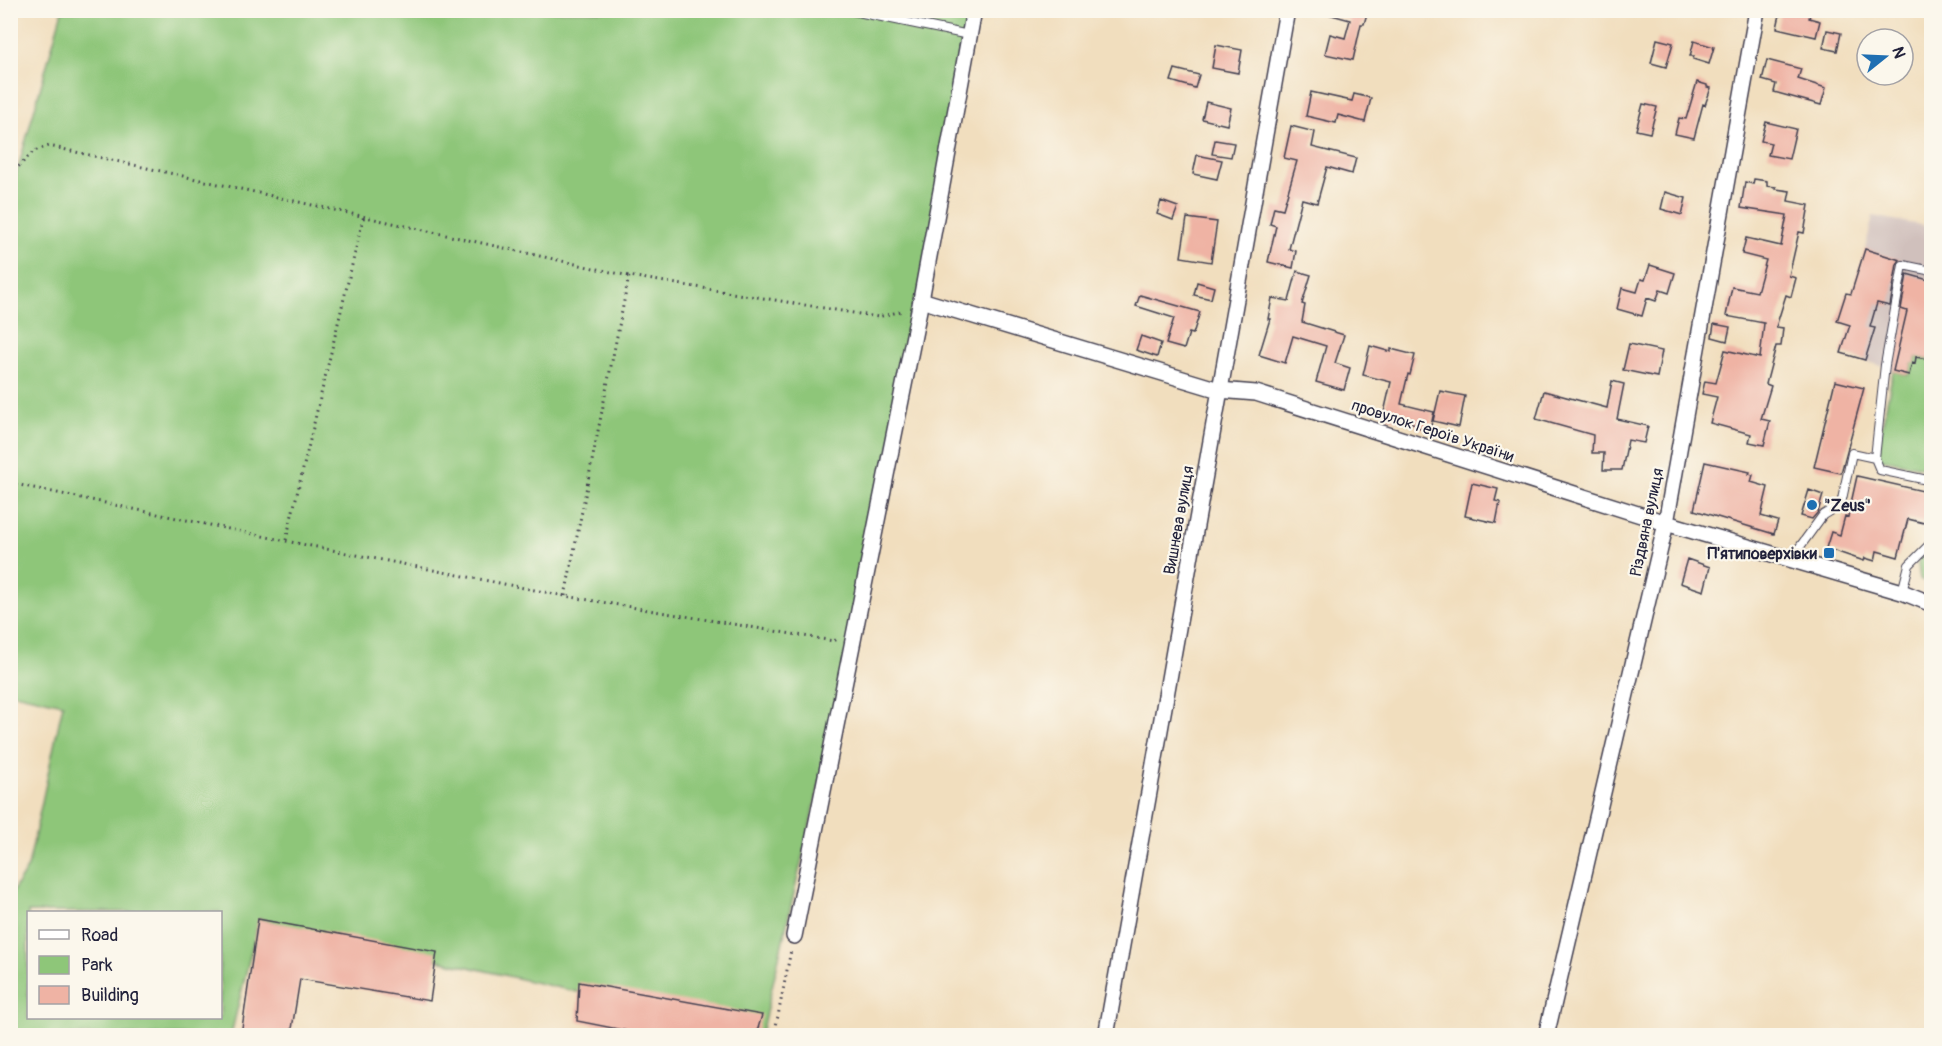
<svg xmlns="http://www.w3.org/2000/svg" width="1942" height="1046" viewBox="0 0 1942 1046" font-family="Pangolin,sans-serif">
<rect width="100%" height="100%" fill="#fbf7ec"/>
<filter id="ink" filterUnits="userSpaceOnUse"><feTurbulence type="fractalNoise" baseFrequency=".0167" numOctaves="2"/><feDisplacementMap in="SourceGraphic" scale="12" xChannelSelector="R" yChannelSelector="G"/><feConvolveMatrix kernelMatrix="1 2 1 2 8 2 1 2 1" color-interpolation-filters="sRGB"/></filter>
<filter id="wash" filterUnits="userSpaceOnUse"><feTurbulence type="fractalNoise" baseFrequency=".008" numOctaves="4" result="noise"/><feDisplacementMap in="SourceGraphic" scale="24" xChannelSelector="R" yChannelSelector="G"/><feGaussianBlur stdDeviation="1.35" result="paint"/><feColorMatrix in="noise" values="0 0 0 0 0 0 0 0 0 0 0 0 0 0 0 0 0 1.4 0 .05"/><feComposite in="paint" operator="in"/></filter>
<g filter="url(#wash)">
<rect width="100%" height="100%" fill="#f1debe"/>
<path fill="#d0c0bc" d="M 1873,216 L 1931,227 L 1931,360 L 1917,357 L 1915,364 L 1912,363 L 1909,375 L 1841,353 L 1850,326 L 1837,321 L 1846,293 L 1859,297 L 1865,249 Z"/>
<path fill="#8ec679" stroke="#58745a" stroke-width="1.5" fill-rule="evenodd" d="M 62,11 L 974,11 L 850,654 L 761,1034 L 259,919 L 231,1035 L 11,1035 L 10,896 L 28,867 L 63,704 L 10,692 L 11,193 ZM 28,912 L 220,912 L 220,1018 L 28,1018 Z
M 1916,357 L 1931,360 L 1931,469 L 1876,458 L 1893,371 L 1909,375 L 1912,363 L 1915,363 Z
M 1931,549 L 1931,585 L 1920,579 L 1918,564 L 1919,558 L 1926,555 Z"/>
<g id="blocks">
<path fill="#efb3a4" d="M 1329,10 L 1368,10 L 1364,24 L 1361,24 L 1353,60 L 1325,54 L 1330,34 L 1345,38 L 1350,20 L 1328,14 Z
M 1781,10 L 1811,10 L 1809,18 L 1820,21 L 1816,37 L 1777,28 Z
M 1827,30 L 1841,33 L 1837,51 L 1823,48 Z
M 1657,39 L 1673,43 L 1666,67 L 1651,63 Z
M 1694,41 L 1714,47 L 1709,64 L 1693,59 L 1694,56 L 1690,56 Z
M 1216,45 L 1242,50 L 1238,73 L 1212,68 Z
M 1767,60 L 1801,69 L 1798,79 L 1826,88 L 1821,105 L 1774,92 L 1776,84 L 1762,80 Z
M 1175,69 L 1199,75 L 1195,88 L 1171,81 Z
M 1697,82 L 1707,85 L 1707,87 L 1711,88 L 1705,105 L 1703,104 L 1694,138 L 1675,134 L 1679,118 L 1686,119 Z
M 1311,92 L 1352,101 L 1354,94 L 1371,98 L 1365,122 L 1338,115 L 1336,123 L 1306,116 Z
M 1206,102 L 1231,108 L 1227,125 L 1202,119 Z
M 1643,104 L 1657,107 L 1650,133 L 1636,130 Z
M 1766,122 L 1796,129 L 1789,159 L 1768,155 L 1771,143 L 1761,141 Z
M 1291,126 L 1315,132 L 1312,147 L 1356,158 L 1352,174 L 1327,167 L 1317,203 L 1302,199 L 1289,249 L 1296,251 L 1293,268 L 1268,262 L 1276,226 L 1270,224 L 1274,207 L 1283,209 L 1297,161 L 1284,158 Z
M 1215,140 L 1234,143 L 1231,157 L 1212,154 Z
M 1197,155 L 1222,160 L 1217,179 L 1193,174 Z
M 1754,179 L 1767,181 L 1767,186 L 1776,187 L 1776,189 L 1790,191 L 1788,201 L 1809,205 L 1804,233 L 1799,232 L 1789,276 L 1796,278 L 1791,297 L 1786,295 L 1776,327 L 1783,328 L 1781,346 L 1776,346 L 1766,384 L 1771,386 L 1761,419 L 1770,421 L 1764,445 L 1749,442 L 1751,434 L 1710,423 L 1717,397 L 1702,394 L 1705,381 L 1716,383 L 1725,350 L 1760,358 L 1764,323 L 1726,316 L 1732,287 L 1757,292 L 1766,260 L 1742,254 L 1746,238 L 1781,246 L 1787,215 L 1741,208 L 1745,182 L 1753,184 Z
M 1665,192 L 1686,198 L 1682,215 L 1661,209 Z
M 1161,201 L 1178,207 L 1173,220 L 1157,214 Z
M 1187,218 L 1217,222 L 1211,262 L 1181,257 Z
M 1865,249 L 1900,260 L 1897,264 L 1890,306 L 1877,303 L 1870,327 L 1875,328 L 1865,360 L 1841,353 L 1850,325 L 1837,321 L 1846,293 L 1851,294 Z
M 1650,265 L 1675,273 L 1669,293 L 1660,290 L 1656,301 L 1647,298 L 1642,316 L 1617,309 L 1622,288 L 1637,292 L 1641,279 L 1645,280 Z
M 1297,271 L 1311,275 L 1302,304 L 1305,305 L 1302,322 L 1344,335 L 1335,363 L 1350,368 L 1344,390 L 1316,382 L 1326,346 L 1293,336 L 1285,363 L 1259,355 L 1270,319 L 1268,319 L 1272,298 L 1289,301 Z
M 1907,274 L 1932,281 L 1932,360 L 1916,357 L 1915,364 L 1912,363 L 1909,375 L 1893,371 L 1907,311 L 1901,309 Z
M 1197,282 L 1214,287 L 1211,299 L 1194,295 Z
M 1140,295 L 1200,312 L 1193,334 L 1189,333 L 1184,349 L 1166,344 L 1174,318 L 1136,306 Z
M 1714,324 L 1730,327 L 1727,341 L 1712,337 Z
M 1141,336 L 1161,343 L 1157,357 L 1136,350 Z
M 1629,344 L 1662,351 L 1657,377 L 1623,370 Z
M 1370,346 L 1391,352 L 1391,349 L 1415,355 L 1410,375 L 1408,374 L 1401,404 L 1434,412 L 1430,430 L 1416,427 L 1417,424 L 1383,417 L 1391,382 L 1363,375 Z
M 1612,381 L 1624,384 L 1617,419 L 1648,426 L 1644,443 L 1628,440 L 1622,470 L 1603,470 L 1604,453 L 1592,453 L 1593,435 L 1536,419 L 1544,391 L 1607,408 Z
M 1835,381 L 1864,388 L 1841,473 L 1814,467 Z
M 1440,391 L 1465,396 L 1459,427 L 1433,421 Z
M 1705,462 L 1750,472 L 1749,474 L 1753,475 L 1751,482 L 1768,487 L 1761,516 L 1778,521 L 1774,534 L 1694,510 Z
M 1857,476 L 1932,493 L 1932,525 L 1908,519 L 1898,557 L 1877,551 L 1875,561 L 1865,558 L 1864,561 L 1826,548 L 1831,532 L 1840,535 L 1845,516 L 1848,517 Z
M 1472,483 L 1498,489 L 1495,501 L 1500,502 L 1496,523 L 1465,516 Z
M 1809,490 L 1823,495 L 1818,512 L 1812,519 L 1801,516 Z
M 1687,559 L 1710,567 L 1704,591 L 1680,583 Z
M 258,919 L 437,952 L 430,1001 L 300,979 L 291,1035 L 241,1035 Z
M 579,982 L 762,1015 L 756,1035 L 648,1035 L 577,1021 Z"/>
</g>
</g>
<g filter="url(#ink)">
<use href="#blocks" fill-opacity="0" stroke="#413e4f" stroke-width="1.5"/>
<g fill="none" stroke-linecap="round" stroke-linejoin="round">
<g stroke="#413e4f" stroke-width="10">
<path id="lane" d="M 848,10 L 969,35
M 1932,271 L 1903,265 L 1885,365 L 1875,458 L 1880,470 L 1932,481
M 1791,559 L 1823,515 L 1841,504 L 1852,453 L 1875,458
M 1902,592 L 1909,565 L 1932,542"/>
</g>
<g stroke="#413e4f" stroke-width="18">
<path id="street" d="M 921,300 L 1219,390 L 1256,393 L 1666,523 L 1902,592 L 1932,604
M 794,936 L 921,300 L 974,10
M 1106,1036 L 1287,10
M 1546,1036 L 1666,523 L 1757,10"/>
</g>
<path stroke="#413e4f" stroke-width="3" stroke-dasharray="1.5 4.5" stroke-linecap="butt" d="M 10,175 L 34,151 L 49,146 L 629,276 L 878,317 L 902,311
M 10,483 L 286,541 L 565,596 L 834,641 L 837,639
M 286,540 L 364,215
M 565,596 L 629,276
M 774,1036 L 791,950"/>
<use href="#lane" stroke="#fff" stroke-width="8"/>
<use href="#street" stroke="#fff" stroke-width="15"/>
</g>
</g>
<g fill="#1f6fb2" stroke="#fbf7ec" stroke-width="2">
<circle cx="1812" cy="505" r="6"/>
<rect x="1823" y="547" width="12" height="12" rx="3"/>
</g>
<g text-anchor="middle" stroke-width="4.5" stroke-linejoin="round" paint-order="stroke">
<g font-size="16" fill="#22223b" stroke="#fbf7ec">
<text transform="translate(1433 430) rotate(18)" y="6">провулок Героїв України</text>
<text transform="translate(1178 520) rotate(-80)" y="6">Вишнева вулиця</text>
<text transform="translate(1646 522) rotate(-78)" y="6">Різдвяна вулиця</text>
</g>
<g font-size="16" font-weight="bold" fill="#22223b" stroke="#fbf7ec" text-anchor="start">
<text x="1824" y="511">"Zeus"</text>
<text x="1817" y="559" text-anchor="end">П'ятиповерхівки</text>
</g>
</g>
<rect width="1942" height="1046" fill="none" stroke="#fbf7ec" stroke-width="36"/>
<rect x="27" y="911" width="195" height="108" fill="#fbf7ec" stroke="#a4a2a5" stroke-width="1.5"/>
<rect x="39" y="930" width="30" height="9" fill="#ffffff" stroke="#a4a2a5" stroke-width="1.5"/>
<text x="81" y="941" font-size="18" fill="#22223b">Road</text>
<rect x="39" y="956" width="30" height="18" fill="#8ec679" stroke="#a4a2a5" stroke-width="1.5"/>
<text x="81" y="971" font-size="18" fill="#22223b">Park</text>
<rect x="39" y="986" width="30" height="18" fill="#efb3a4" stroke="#a4a2a5" stroke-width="1.5"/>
<text x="81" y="1001" font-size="18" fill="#22223b">Building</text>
<g transform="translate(1885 57) rotate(72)"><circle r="28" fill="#fbf7ec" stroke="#a4a2a5" stroke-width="1.5"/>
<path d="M0-4.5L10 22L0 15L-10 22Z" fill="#1f6fb2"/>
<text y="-9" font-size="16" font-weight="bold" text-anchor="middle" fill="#22223b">N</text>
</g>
</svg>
